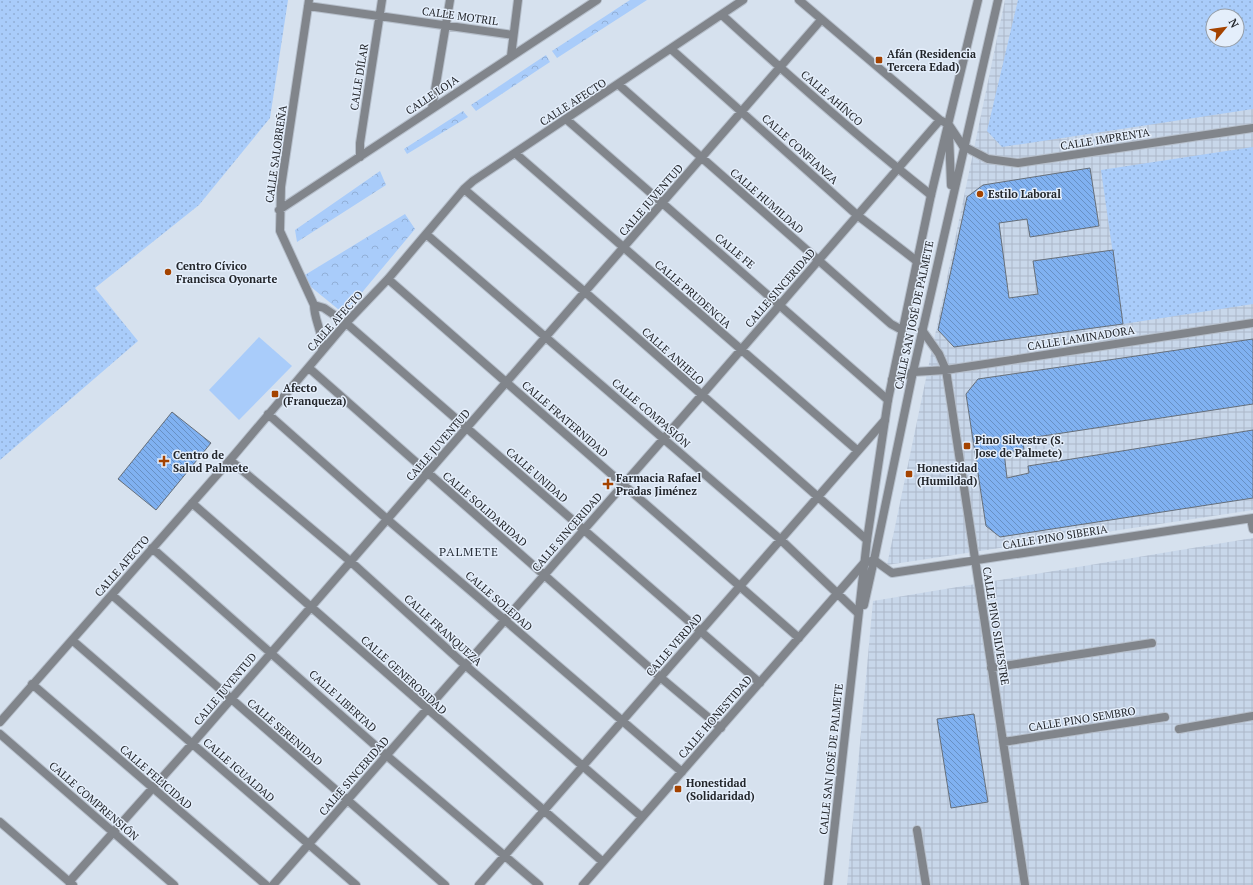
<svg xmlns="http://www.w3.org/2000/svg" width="1253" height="885" viewBox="0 0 1253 885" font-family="'PT Serif',serif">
<defs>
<pattern id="industrial-grid" width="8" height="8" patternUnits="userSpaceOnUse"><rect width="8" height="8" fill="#c8d7ea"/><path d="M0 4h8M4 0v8" fill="none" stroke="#acb8c9"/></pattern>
<pattern id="grass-dots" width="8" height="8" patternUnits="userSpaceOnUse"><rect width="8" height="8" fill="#a9ccfa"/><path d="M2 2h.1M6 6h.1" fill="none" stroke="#91afd6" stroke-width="1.8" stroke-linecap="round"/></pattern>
<pattern id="park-crowns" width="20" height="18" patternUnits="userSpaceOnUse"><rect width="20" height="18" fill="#a9ccfa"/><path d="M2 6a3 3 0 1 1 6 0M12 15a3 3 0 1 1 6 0" fill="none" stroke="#91afd6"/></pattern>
<pattern id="building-back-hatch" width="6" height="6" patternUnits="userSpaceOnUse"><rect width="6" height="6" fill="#80b1f1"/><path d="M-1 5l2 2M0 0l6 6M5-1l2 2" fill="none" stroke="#6890c3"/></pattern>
</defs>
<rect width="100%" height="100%" fill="#d6e1ee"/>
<path fill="url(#industrial-grid)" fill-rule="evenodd" d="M 1005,0 L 1253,0 L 1253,510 L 887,565 ZM 1213,16 L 1237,16 L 1237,40 L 1213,40 Z
M 1253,538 L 1253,885 L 847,885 L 873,601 Z"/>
<path fill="url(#grass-dots)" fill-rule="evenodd" d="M 0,0 L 288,0 L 270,118 L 199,205 L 95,288 L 138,341 L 0,460 Z
M 1018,0 L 1253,0 L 1253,109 L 1002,147 L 987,131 ZM 1213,16 L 1237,16 L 1237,40 L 1213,40 Z
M 1253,147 L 1253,304 L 1123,324 L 1101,170 Z"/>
<path fill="url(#park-crowns)" d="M 630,0 L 647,0 L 557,58 L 552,51 Z
M 546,55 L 550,62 L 476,111 L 471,105 Z
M 463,111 L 468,117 L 407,154 L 404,149 Z
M 380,171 L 386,185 L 297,242 L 295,230 Z
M 405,214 L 415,229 L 344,314 L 300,278 Z"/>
<path fill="#a9ccfa" d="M 259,337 L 292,366 L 239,420 L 209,390 Z"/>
<path fill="url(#building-back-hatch)" stroke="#666f7a" d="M 1090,168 L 1099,226 L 1030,237 L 1027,219 L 999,223 L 1009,298 L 1038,294 L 1033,261 L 1113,250 L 1123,324 L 954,347 L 938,330 L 967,197 L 983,185 Z
M 1253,339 L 1253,404 L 1023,439 L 1024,450 L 1004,452 L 1007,478 L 1029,473 L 1028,466 L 1253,430 L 1253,498 L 1000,537 L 986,526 L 966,394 L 978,379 Z
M 172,412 L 211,443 L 156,510 L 118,479 Z
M 974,714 L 988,802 L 951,808 L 937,719 Z"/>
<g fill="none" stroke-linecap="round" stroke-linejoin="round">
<g stroke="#b6bfcb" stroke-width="10">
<path id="minor" d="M 309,0 L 281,187 L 280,231 L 314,305 C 314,321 324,333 322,351
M 799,0 L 940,120 L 944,122
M 308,6 L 513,35
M 722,15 C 790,77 859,138 931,195
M 671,49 L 857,215 L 918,262
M 511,56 L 518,0
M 619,85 L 891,324 L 902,330
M 432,108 L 450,0
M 566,119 L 888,400
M 963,146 L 988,159 L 1018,163 L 1253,128
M 515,153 L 858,451
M 360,157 L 360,143 L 382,0
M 464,189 L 585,292 L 867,540
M 279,210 L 597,0
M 426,234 L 781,540 L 858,613
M 388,279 L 799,638
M 314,305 L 324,308 L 346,323 L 760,683
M 922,330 L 939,354 L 946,370 L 1025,885
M 309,368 L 660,677 L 721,728
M 892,380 L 913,372 L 946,370 L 1253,323
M 268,414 L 388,520 L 682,772
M 230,460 L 350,561 L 465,665 L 642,817
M 192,503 L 603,862
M 1251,519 L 1253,529
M 152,548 L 386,755 L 539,885
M 112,595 L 445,885
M 72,640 L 356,885
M 991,668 L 1152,643
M 32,684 L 266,885
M 0,722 L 230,460 L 346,323 L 388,279 L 464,189 L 473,181 L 743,0
M 1179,729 L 1253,716
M 0,734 L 174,885
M 1003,742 L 1165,717
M 0,822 L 73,885
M 917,830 L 926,885
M 69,882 L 192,744 L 821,20
M 273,885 L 701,396 L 940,120
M 479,885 L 885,420
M 583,885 L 864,563 L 874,560 L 892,573 L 1253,518"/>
</g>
<g stroke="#b6bfcb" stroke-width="10">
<path id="tertiary" d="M 949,125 L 963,146
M 949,133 L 951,185
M 864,605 L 874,560 L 913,372 L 998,0
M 828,885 L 867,540 L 888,400 L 931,195 L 978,0"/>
</g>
<use href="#minor" stroke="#81858b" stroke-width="8"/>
<use href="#tertiary" stroke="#81858b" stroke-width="8"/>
</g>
<g fill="#a44300" stroke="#e4eefb" stroke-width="1.5">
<rect x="875" y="56" width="8" height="8" rx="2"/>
<circle cx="980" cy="194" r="4"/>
<circle cx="168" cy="272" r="4"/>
<rect x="271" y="390" width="8" height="8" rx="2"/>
<rect x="963" y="442" width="8" height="8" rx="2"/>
<path d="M162 455h4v4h4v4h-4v4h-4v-4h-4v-4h4z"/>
<rect x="905" y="470" width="8" height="8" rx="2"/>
<path d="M606 478h4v4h4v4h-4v4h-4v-4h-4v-4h4z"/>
<rect x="674" y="785" width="8" height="8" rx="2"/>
</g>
<g text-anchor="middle" stroke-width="3" stroke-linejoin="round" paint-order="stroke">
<g font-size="11" fill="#22252a" stroke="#e4eefb">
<text transform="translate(460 16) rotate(8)" y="4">CALLE MOTRIL</text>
<text transform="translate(359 77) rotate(-81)" y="4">CALLE DÍLAR</text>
<text transform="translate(432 95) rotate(-34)" y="4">CALLE LOJA</text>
<text transform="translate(832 98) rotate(41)" y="4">CALLE AHÍNCO</text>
<text transform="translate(573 102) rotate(-33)" y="4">CALLE AFECTO</text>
<text transform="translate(1105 139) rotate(-9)" y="4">CALLE IMPRENTA</text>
<text transform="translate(800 149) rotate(42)" y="4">CALLE CONFIANZA</text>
<text transform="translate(276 154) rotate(-82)" y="4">CALLE SALOBREÑA</text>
<text transform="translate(651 200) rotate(-49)" y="4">CALLE JUVENTUD</text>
<text transform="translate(767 201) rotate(41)" y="4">CALLE HUMILDAD</text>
<text transform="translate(735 251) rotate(40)" y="4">CALLE FE</text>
<text transform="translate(780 288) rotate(-49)" y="4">CALLE SINCERIDAD</text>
<text transform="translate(693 294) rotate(41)" y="4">CALLE PRUDENCIA</text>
<text transform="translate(914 315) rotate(-78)" y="4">CALLE SAN JOSÉ DE PALMETE</text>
<text transform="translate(335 321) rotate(-48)" y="4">CALLE AFECTO</text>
<text transform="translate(1081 338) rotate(-9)" y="4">CALLE LAMINADORA</text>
<text transform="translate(673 356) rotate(42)" y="4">CALLE ANHELO</text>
<text transform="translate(651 413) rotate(41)" y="4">CALLE COMPASIÓN</text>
<text transform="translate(565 419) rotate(41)" y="4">CALLE FRATERNIDAD</text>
<text transform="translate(438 445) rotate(-49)" y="4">CALLE JUVENTUD</text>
<text transform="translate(537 475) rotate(41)" y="4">CALLE UNIDAD</text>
<text transform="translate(485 509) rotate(41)" y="4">CALLE SOLIDARIDAD</text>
<text transform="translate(567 532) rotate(-49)" y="4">CALLE SINCERIDAD</text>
<text transform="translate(1055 537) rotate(-9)" y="4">CALLE PINO SIBERIA</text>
<text transform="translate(122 566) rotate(-49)" y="4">CALLE AFECTO</text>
<text transform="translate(499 601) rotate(41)" y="4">CALLE SOLEDAD</text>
<text transform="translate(996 626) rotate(81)" y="4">CALLE PINO SILVESTRE</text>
<text transform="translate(443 630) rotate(42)" y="4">CALLE FRANQUEZA</text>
<text transform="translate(674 645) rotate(-49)" y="4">CALLE VERDAD</text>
<text transform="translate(404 675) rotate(42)" y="4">CALLE GENEROSIDAD</text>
<text transform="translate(225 689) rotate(-50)" y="4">CALLE JUVENTUD</text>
<text transform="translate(343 701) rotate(42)" y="4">CALLE LIBERTAD</text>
<text transform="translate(715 717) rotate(-49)" y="4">CALLE HONESTIDAD</text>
<text transform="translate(1082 719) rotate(-9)" y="4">CALLE PINO SEMBRO</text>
<text transform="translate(285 732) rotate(41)" y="4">CALLE SERENIDAD</text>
<text transform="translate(831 759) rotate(-84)" y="4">CALLE SAN JOSÉ DE PALMETE</text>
<text transform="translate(239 770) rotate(41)" y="4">CALLE IGUALDAD</text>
<text transform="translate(354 776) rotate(-49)" y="4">CALLE SINCERIDAD</text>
<text transform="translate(156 777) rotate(41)" y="4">CALLE FELICIDAD</text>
<text transform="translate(94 801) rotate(41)" y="4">CALLE COMPRENSIÓN</text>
</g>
<g font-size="11" font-weight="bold" fill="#22252a" stroke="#e4eefb" text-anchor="start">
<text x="887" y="58">Afán (Residencia<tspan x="887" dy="13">Tercera Edad)</tspan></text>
<text x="988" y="198">Estilo Laboral</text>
<text x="176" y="270">Centro Cívico<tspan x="176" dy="13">Francisca Oyonarte</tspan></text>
<text x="283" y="392">Afecto<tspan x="283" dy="13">(Franqueza)</tspan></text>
<text x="975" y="444">Pino Silvestre (S.<tspan x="975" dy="13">Jose de Palmete)</tspan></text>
<text x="173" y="459">Centro de<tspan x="173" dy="13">Salud Palmete</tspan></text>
<text x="917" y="472">Honestidad<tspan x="917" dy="13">(Humildad)</tspan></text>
<text x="616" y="482">Farmacia Rafael<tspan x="616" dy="13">Pradas Jiménez</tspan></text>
<text x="686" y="787">Honestidad<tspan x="686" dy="13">(Solidaridad)</tspan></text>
</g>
<g font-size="12" letter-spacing="1" fill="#272e38" stroke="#e4eefb">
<text x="469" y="556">PALMETE</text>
</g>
</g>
<g transform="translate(1225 28) rotate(61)"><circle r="19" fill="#e4eefb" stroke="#969ea7"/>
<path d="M0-3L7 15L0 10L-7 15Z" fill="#a44300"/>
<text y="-6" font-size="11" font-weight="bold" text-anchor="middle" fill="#22252a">N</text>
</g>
</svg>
